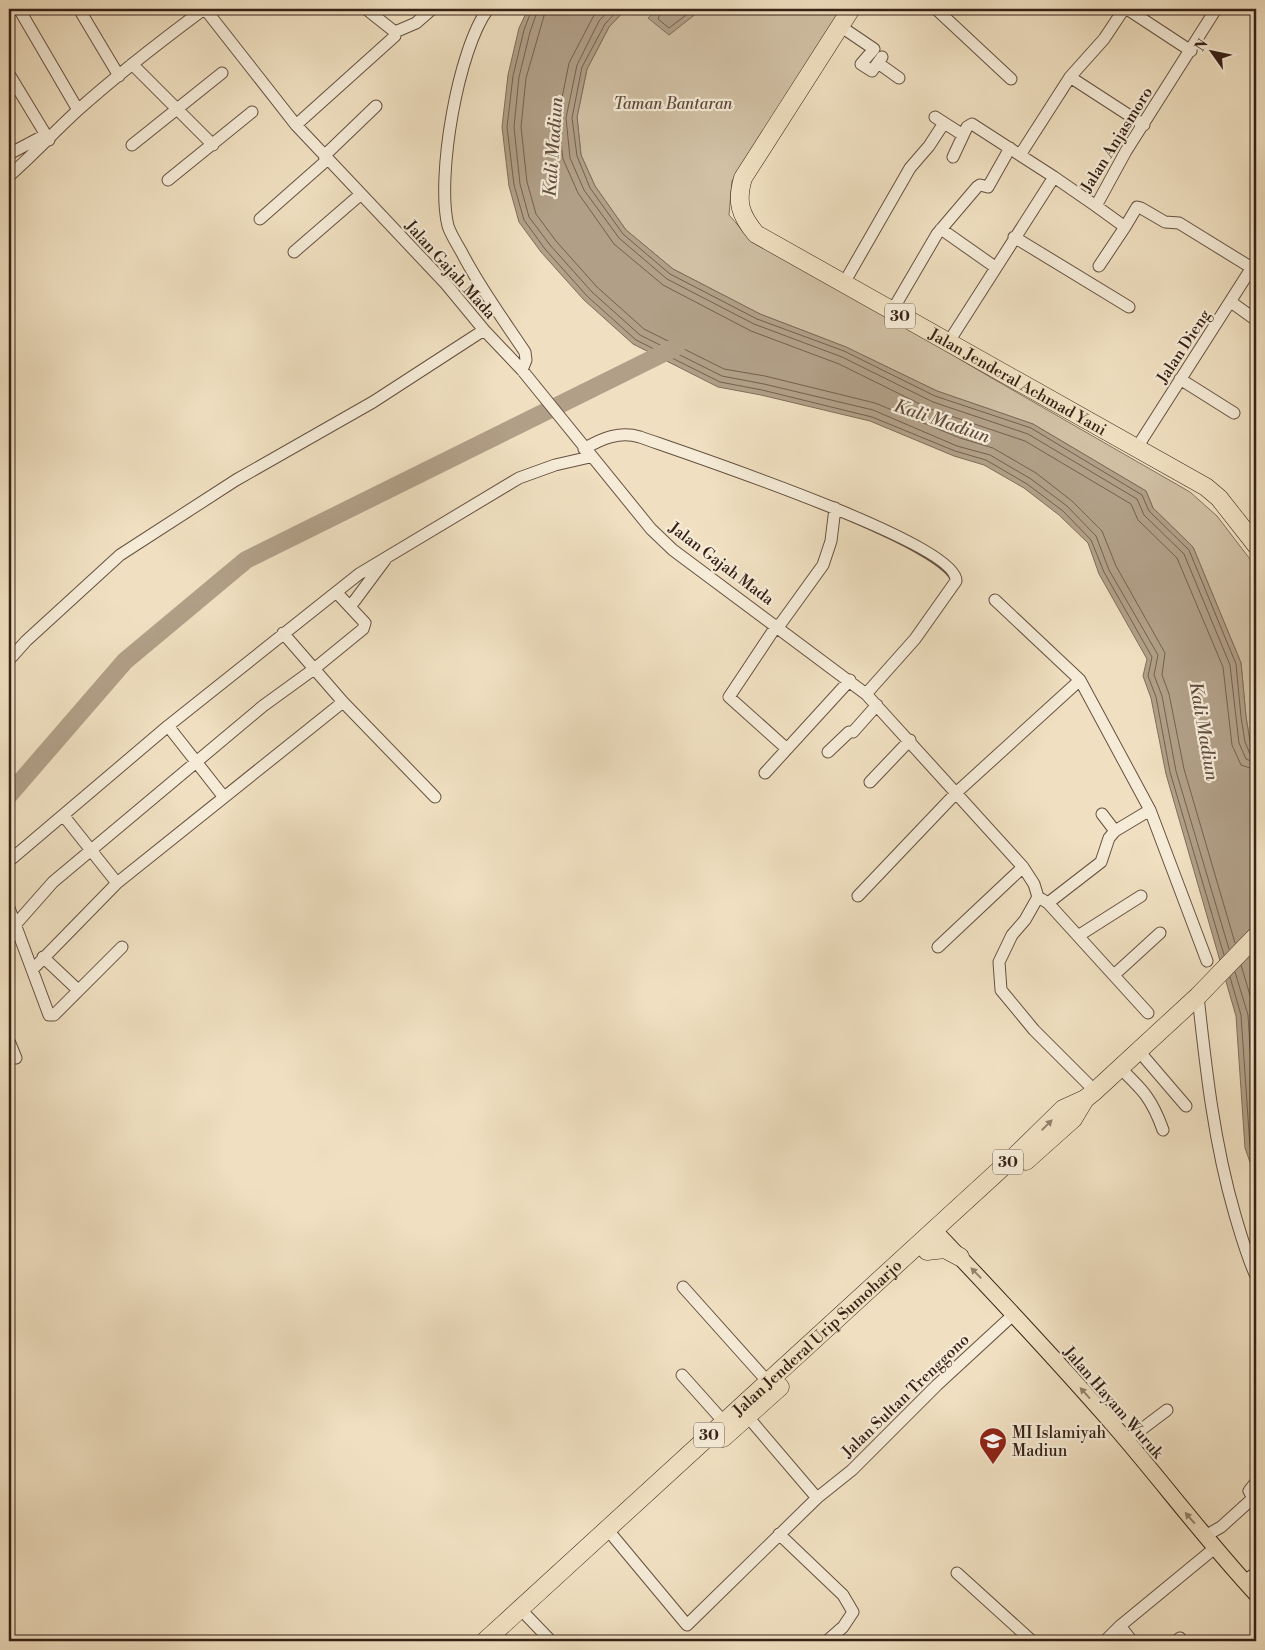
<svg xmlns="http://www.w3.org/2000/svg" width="1265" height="1650" viewBox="0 0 1265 1650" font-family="'Libre Bodoni',serif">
<rect width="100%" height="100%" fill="#f0e0c1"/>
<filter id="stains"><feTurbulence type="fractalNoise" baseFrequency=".004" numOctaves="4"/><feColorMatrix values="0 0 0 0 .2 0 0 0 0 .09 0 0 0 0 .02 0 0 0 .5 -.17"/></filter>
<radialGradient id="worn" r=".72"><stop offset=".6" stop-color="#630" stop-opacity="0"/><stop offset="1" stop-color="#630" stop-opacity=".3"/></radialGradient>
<path fill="#d1c0a4" stroke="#84705d" d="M 626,9 L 842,9 L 732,181 L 729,215 L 743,231 L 990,377 L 1190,492 L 1217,516 L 1256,567 L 1256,757 L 1250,741 L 1246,717 L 1241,663 L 1193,547 L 1153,508 L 1146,491 L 1033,424 L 937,391 L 846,347 L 760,314 L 673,269 L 626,230 L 595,186 L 581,155 L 577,117 L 587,69 L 609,27 Z"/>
<path fill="#b19f87" stroke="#806d5a" d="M 528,9 L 626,9 L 609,27 L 587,69 L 577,117 L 581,155 L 595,186 L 626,230 L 673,269 L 760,314 L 846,347 L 937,391 L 1033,424 L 1146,491 L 1153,508 L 1193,547 L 1241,663 L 1246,717 L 1250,741 L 1256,757 L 1256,1179 L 1245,1148 L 1236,1016 L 1166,774 L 1151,698 L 1143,676 L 1147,659 L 1099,574 L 1088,543 L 1059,515 L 1024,488 L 984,465 L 954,456 L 870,421 L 761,395 L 718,387 L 633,344 L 584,300 L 541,252 L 519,222 L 509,186 L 502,127 L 508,75 L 519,28 Z
M 659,9 L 702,9 L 669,35 L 648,18 Z"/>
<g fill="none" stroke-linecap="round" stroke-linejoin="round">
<path stroke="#74604e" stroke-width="1" d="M 532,9 L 524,30 L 513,76 L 507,127 L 514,185 L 524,220 L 545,249 L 587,296 L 636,340 L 720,382 L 762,390 L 872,417 L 955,451 L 986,460 L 1027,484 L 1063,511 L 1091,540 L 1104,572 L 1152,657 L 1148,676 L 1156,697 L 1170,772 L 1224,955
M 538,9 L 530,32 L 519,77 L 514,127 L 520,184 L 529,217 L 550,245 L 592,292 L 640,335 L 722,376 L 764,384 L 873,410 L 957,446 L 990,455 L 1031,479 L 1067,506 L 1096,536 L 1109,570 L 1158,655 L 1154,675 L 1162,696 L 1176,771 L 1229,949
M 546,9 L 526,78 L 521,127 L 527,182 L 536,214 L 556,241 L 597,287 L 644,329 L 724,369 L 765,376 L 875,403 L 960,438 L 993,448 L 1036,473 L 1072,501 L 1102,531 L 1116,566 L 1165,653 L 1162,675 L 1169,694 L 1184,769 L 1235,943
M 600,9 L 593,17 L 569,63 L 558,118 L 563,159 L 578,193 L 614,244 L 663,285 L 751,331 L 839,364 L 930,409 L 1025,441 L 1131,504 L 1138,520 L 1177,558 L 1223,667 L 1232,745 L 1241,765 L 1256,770
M 610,9 L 599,21 L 577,65 L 566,118 L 570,158 L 584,190 L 619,238 L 667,279 L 754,324 L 842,357 L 933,402 L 1028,434 L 1137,499 L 1144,515 L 1184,554 L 1230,665 L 1239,743 L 1246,759 L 1256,763
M 619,9 L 605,24 L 582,67 L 572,118 L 577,156 L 590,188 L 623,234 L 670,274 L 757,319 L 844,351 L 935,396 L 1031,428 L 1142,495 L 1149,511 L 1189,550 L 1236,664 L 1241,717 L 1245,742 L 1250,754 L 1256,757
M 662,9 L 658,19 L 669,28 L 694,9
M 1241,965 L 1255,1012 L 1256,1030
M 1235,972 L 1248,1015 L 1256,1143
M 1230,977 L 1241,1015 L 1250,1147 L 1256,1164"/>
<path stroke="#b19f87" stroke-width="18" d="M 9,795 L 125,661 L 246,560 L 676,347"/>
<g stroke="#655141" stroke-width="13">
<path id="minor" d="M 19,9 L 78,110
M 79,9 L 119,76
M 205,9 L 296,125 L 446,284 L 484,330 L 522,370 L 651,529 L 673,550 L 866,694 L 1023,867 L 1034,884 L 1038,897 L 1025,920 L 1012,935 L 999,962 L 1001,990 L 1034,1030 L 1095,1091
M 488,9 C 458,49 436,177 448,226 C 451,235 457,244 462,253 C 480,288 503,319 525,352 L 526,360 L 522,370
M 936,9 L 1011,79
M 1127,9 L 1191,51
M 840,26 L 874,49 L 861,64 L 872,71 L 882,57
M 395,32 L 416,23 L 432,9
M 878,63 L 899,78
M 132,64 L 213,145
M 9,74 L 49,140
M 1070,77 L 1144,125
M 935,117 L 963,135
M 296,125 L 395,36 L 395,32 L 366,9
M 132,145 L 222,73
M 9,154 L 45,135
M 1020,155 L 1070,77 L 1104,39 L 1124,9
M 324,156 L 376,106
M 953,157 L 967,127 L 972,124 L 1054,177
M 9,176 C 33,155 55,131 78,110 C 118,74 161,41 204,9
M 168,180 L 252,112
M 1096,206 L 1125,227 L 1137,207 L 1141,208 L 1165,222 L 1179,223 L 1252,268
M 260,219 L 328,159
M 941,229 L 995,267
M 1014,237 L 1129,307
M 294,252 L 361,194
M 1099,266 L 1125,227
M 844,283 L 910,168 L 929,146 L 944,123
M 1231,302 L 1256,320
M 892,311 L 937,234 L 977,187 L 980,185 L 988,187 L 1010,148
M 948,343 L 1054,177 L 1096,206 L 1126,151 L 1216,9
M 1180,379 L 1234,413
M 584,449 C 602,438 620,431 640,437 C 682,452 958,543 956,581 L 915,639 L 866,694
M 1136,449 L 1256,261
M 1248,535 L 1256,524
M 995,600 L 1080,680 L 1150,810 L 1207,961
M 350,607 L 385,560
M 777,625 L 729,697 L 787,749
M 779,626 L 823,565 L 831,541 L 835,508
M 283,633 L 343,702 L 435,797
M 9,660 L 26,641 L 120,555 L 236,480 L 373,402 L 484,330
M 168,726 L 223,796
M 828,752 L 849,732 L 853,732 L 877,705
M 765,773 L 850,680
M 870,782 L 910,740
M 1102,814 L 1115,831
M 63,815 L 117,883
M 9,861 L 168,726 L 359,574 L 519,478 L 555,465 L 590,457
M 858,896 L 957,792 L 1080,680
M 1038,897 L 1048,903 L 1148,1013
M 1048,903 L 1101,862 L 1109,838 L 1115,831 L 1150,810
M 9,908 L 49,1015 L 54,1015 L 122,947
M 15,925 L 53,882 L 263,706 L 314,669 L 363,629 L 365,623 L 337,593
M 1078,936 L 1141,896
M 938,947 L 1023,867
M 43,957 L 78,990
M 32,970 L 117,883 L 343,702
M 1114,975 L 1160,933
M 1198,996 C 1206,1070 1214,1143 1235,1215 C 1241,1235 1247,1257 1256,1276
M 9,1041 L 16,1058
M 1138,1050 L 1186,1106
M 1120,1068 C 1143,1090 1152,1099 1163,1130
M 683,1287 L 768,1382
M 682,1375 L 724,1422
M 748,1417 L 817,1498
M 1126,1441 L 1167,1410
M 1256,1482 L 1249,1491 L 1256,1503
M 779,1534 L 843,1595 L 853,1612 L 843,1627 L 827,1641
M 612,1535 L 687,1625 L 817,1498 L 852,1470 L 937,1385 L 1014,1314
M 1205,1536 L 1221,1527 L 1253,1498
M 957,1573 L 1032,1641
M 1244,1581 L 1256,1573
M 527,1616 L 551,1641
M 1120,1626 L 1132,1641
M 1105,1641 L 1120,1626 L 1216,1547
M 1176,1641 L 1180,1638"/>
</g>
<g stroke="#372116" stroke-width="17">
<path id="major" d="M 934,1230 C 993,1292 1052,1355 1109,1420 C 1159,1477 1204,1538 1256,1594"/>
</g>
<g stroke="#372116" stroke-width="19">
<g id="highway">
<path id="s1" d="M 851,9 L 743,178 C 736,202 740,215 756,234 L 1206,487 L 1219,498 L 1256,545"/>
<path d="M 1026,1161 L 1073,1119 L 1085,1099"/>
<path d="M 927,1251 L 945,1249 L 960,1257"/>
<path d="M 723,1438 L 780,1387"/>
<path id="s2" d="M 485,1641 L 1017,1154 L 1063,1109 L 1085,1099 L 1095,1091 L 1198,996 L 1256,936"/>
</g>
</g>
<use href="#minor" stroke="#f5ebd7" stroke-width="11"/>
<use href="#major" stroke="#f0e0c1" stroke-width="15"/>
<use href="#highway" stroke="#f0e0c1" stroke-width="18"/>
</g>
<defs><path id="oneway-solid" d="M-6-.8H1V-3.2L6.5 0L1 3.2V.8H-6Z" transform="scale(1.25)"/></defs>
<g fill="#94806c">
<use href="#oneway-solid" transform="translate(1047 1125) rotate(-45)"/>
<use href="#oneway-solid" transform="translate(976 1273) rotate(-134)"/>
<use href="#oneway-solid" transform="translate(1085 1393) rotate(-132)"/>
<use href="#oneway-solid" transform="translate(1190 1518) rotate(-131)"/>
</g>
<defs>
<g id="school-pin" transform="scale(1.4375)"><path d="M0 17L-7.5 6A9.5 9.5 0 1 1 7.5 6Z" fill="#8f2418" stroke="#f5ebd7"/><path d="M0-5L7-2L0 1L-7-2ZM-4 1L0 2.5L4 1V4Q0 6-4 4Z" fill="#fff"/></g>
</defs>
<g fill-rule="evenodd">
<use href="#school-pin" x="993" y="1441"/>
</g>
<g text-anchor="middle" stroke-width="4.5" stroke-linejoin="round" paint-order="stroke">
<g fill="#f5ebd7" stroke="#705e50" stroke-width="1">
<rect x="885" y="303.5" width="30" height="25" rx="4"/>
<rect x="993" y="1149.5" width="30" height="25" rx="4"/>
<rect x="694" y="1422.5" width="30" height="25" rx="4"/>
</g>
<g font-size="15" font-weight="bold" fill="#372116">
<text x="900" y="321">30</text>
<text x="1008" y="1167">30</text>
<text x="709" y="1440">30</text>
</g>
<g font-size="16" font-style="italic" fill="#5e493a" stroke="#f5ebd7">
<text x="673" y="109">Taman Bantaran</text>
</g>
<g font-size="16" fill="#372116" stroke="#f5ebd7">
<text transform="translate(1116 139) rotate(-58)" y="6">Jalan Anjasmoro</text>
<text transform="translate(451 269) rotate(48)" y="6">Jalan Gajah Mada</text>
<text transform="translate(1183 346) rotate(-57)" y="6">Jalan Dieng</text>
<text dy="6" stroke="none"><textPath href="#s1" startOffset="562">Jalan Jenderal Achmad Yani</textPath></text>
<text transform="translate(722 563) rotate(37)" y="6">Jalan Gajah Mada</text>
<text dy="6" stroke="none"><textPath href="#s2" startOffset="450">Jalan Jenderal Urip Sumoharjo</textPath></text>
<text transform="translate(905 1395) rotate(-44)" y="6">Jalan Sultan Trenggono</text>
<text transform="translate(1114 1402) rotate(49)" y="6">Jalan Hayam Wuruk</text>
</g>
<g font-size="16" fill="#372116" stroke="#f5ebd7" text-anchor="start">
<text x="1012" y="1438">MI Islamiyah<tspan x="1012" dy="18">Madiun</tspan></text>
</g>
<g font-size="18" font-style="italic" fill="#624d3e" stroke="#f5ebd7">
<text transform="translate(553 147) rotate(-86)" y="6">Kali Madiun</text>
<text transform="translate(942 421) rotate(19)" y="6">Kali Madiun</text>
<text transform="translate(1204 731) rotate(80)" y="6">Kali Madiun</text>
</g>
</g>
<rect width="1265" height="1650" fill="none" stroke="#f0e0c1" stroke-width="30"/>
<rect x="10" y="10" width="1245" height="1630" fill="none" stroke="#372116" stroke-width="2.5"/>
<rect x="15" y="15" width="1235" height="1620" fill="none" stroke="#372116"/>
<g transform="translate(1212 52) rotate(303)" stroke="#f5ebd7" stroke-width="4" paint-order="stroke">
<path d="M0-4L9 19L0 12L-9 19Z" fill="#372116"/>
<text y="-8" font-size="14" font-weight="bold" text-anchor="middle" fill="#372116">N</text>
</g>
<rect width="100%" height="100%" filter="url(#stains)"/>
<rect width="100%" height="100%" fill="url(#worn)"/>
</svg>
